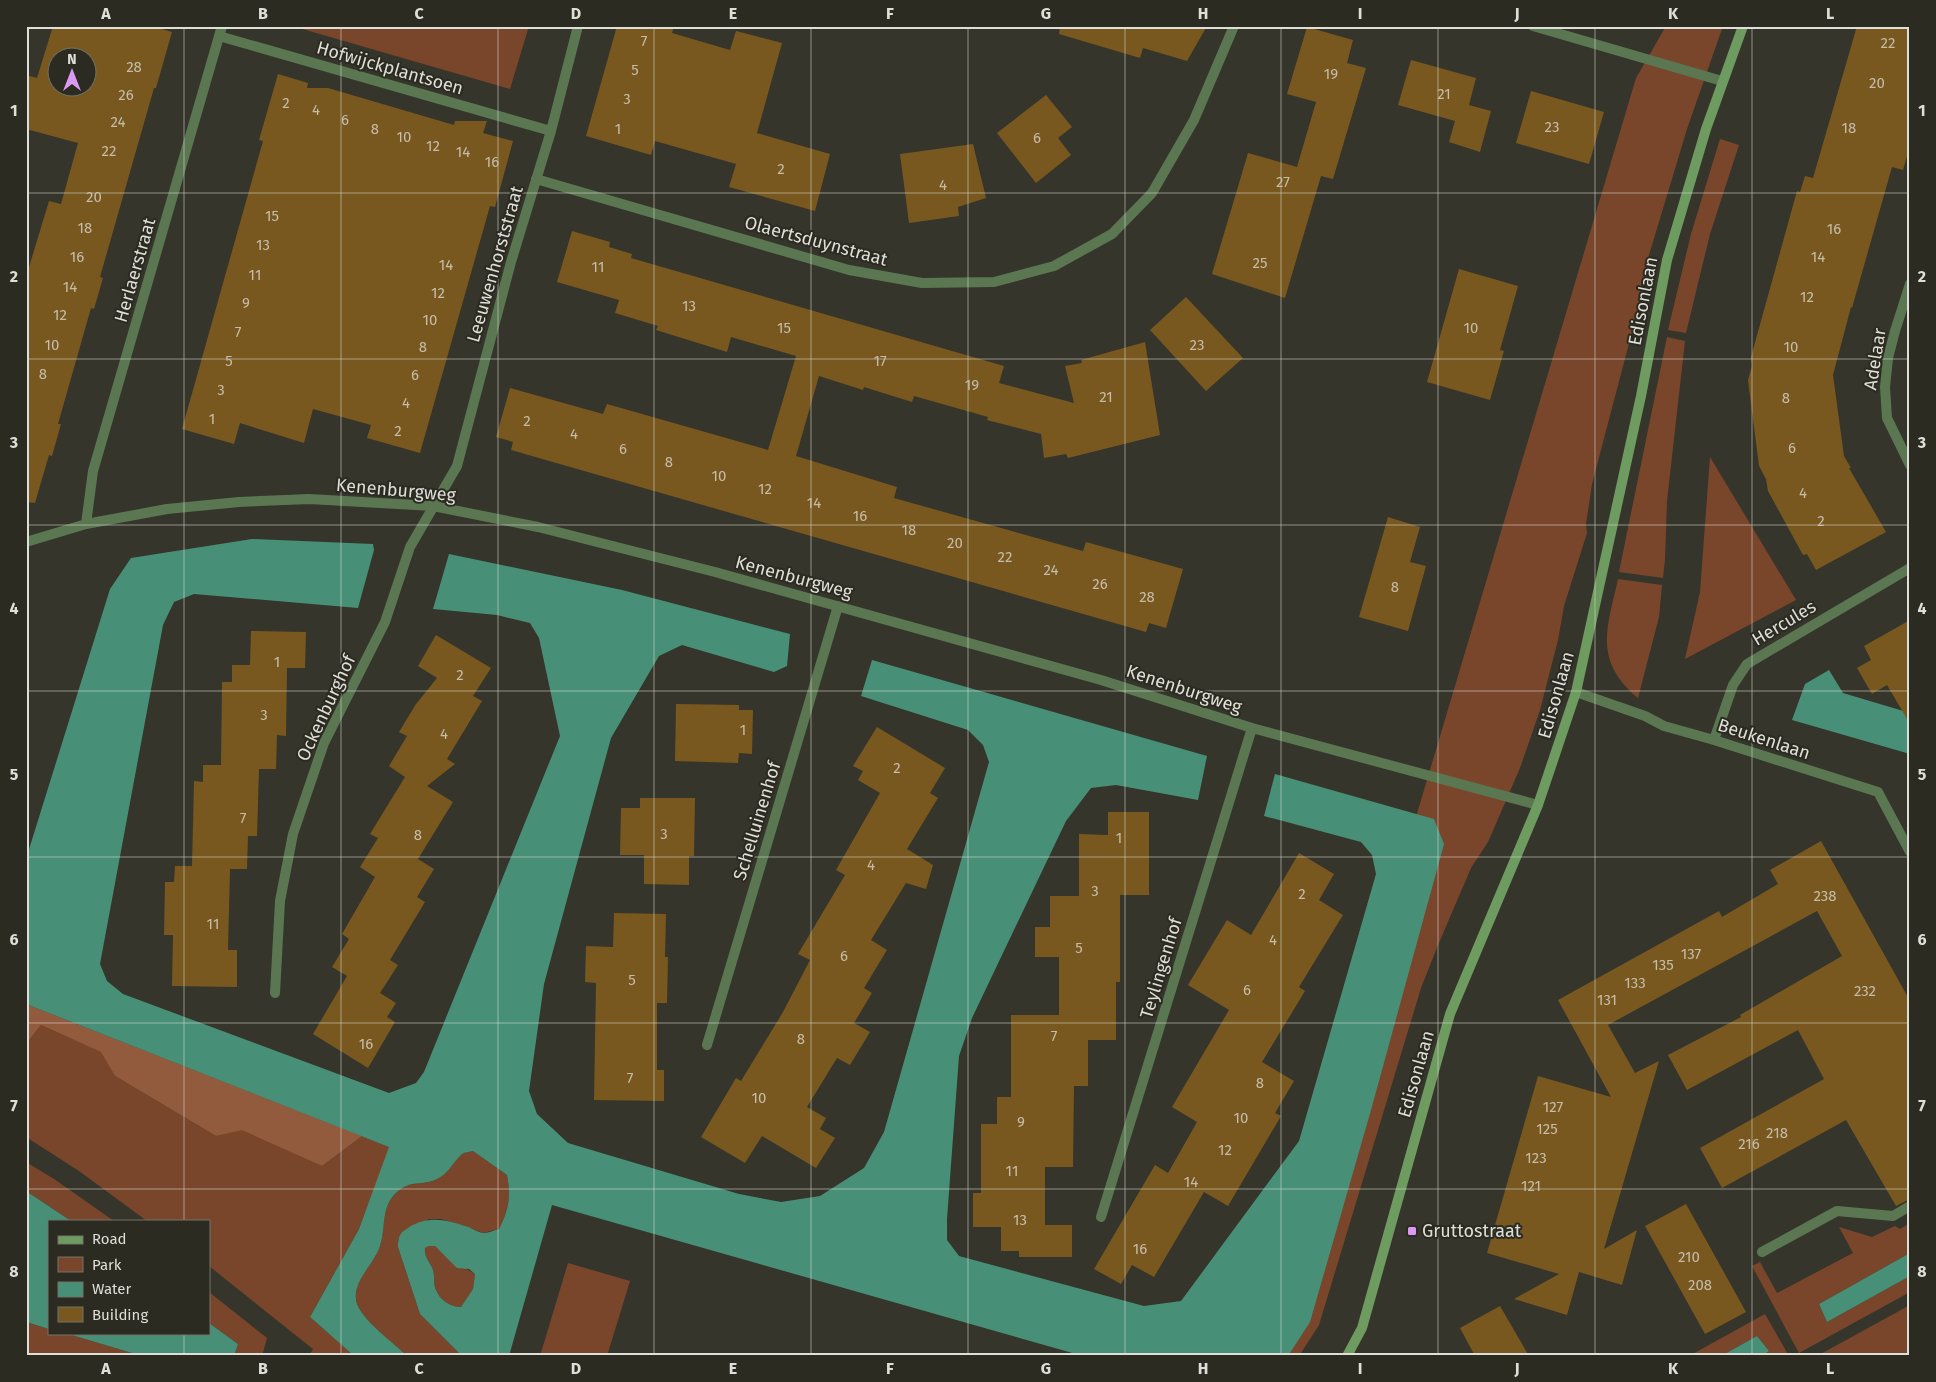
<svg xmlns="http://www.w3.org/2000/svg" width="1936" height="1382" viewBox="0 0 1936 1382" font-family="'Fira Sans',sans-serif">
<rect width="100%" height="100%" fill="#35352b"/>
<path fill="#7a462b" d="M 299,26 L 529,26 L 510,89 L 299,28 Z
M 1666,26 L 1723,26 L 1687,129 L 1649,255 L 1637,313 L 1592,484 L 1586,524 L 1587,533 L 1564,606 L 1558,640 L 1540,710 L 1520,768 L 1488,842 L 1471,868 L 1438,945 L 1421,988 L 1319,1325 L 1299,1356 L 1268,1356 L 1402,864 L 1636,78 Z
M 1720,139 L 1739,145 L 1710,234 L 1686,333 L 1668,330 L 1691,234 Z
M 1667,337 L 1685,341 L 1667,501 L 1665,560 L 1663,578 L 1619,572 Z
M 1710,457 L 1796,600 L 1685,659 L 1700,592 Z
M 1618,579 L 1662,585 L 1659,617 L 1638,698 C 1593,660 1607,629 1618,579 Z
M 41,1025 L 102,1052 L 115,1076 L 216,1136 L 242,1129 L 322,1166 L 362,1136 L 390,1147 L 359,1229 L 310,1317 L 354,1356 L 309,1356 L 313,1349 L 209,1266 L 209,1221 L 147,1221 L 79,1171 L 26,1137 L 26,1044 Z
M 473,1151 L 507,1175 C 511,1197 509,1209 499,1229 L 483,1233 L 465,1226 L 441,1219 L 429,1219 L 398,1239 L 398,1247 L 420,1314 L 459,1353 L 459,1356 L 407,1356 C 393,1342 364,1322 357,1304 C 350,1282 374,1265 380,1246 C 386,1229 381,1209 394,1195 C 409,1179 421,1186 435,1180 C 449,1174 452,1162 462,1154 C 465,1152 470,1152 473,1151 Z
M 26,1162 L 54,1179 L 114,1221 L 71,1221 L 26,1191 Z
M 1910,1223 L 1910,1253 L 1819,1304 L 1827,1322 L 1910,1276 L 1910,1292 L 1799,1353 L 1752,1266 L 1760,1262 L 1777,1293 L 1853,1253 L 1839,1227 L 1872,1237 L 1895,1226 L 1900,1229 Z
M 429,1246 L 435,1246 L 446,1256 L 475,1274 L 473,1289 L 461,1307 C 450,1307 440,1300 436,1290 C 433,1284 435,1276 433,1270 C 430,1262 424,1257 425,1248 Z
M 568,1263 L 630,1281 L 607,1356 L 540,1356 Z
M 209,1292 L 267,1338 L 262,1356 L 234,1356 L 238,1344 L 209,1323 Z
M 1910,1305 L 1910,1352 L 1902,1356 L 1817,1356 Z
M 1765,1314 L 1789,1356 L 1762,1356 L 1769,1351 L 1757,1336 L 1721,1356 L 1689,1356 Z
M 26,1322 L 49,1329 L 49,1333 L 65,1333 L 142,1356 L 26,1356 Z"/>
<path fill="#925b3e" d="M 26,1004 L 362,1136 L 322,1166 L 242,1130 L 216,1136 L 115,1076 L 101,1052 L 41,1025 L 26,1044 Z"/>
<path fill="#479077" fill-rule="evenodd" d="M 252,539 L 373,544 L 374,550 L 358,608 L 194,594 L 174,602 L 163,625 L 100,964 L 107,981 L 123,994 L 389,1093 L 416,1083 L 424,1072 L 560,736 L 539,638 L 530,623 L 497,615 L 433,609 L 449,554 L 622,590 L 790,634 L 787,666 L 774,672 L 682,645 L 659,656 L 611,738 L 544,984 L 529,1091 L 537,1114 L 568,1143 L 739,1194 L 781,1202 L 820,1196 L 864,1168 L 884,1132 L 989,762 L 983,745 L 968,730 L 861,696 L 872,660 L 1207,756 L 1198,800 L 1116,785 L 1091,788 L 1066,821 L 972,1018 L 959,1056 L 947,1219 L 947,1240 L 959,1256 L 1144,1306 L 1181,1301 L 1299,1141 L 1376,874 L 1372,855 L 1361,842 L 1264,816 L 1275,774 L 1434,819 L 1444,844 L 1371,1110 L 1310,1322 L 1288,1356 L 1083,1356 L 552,1205 L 509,1356 L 459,1356 L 459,1353 L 420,1314 L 398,1247 C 398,1238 399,1233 408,1228 C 426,1216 445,1219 465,1226 C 471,1227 478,1233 484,1233 C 488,1233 495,1230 499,1229 C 509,1209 511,1197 507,1175 L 473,1151 C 470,1152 465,1152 462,1154 C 452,1163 449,1174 435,1180 C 420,1186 409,1179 394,1195 C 381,1209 386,1229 380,1246 C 374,1265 350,1283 357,1304 C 364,1322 393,1342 407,1356 L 354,1356 L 310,1317 L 359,1229 L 389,1147 L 26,1004 L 26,859 L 110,589 L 131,558 ZM 429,1246 L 435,1246 L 457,1268 L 469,1269 L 475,1274 L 473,1289 L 461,1307 C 450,1307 440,1300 436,1290 C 433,1284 435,1276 433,1270 C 430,1262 424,1257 425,1248 Z
M 1829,670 L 1843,693 L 1910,713 L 1910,754 L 1792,720 L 1805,684 Z
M 26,1191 L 71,1221 L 49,1221 L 49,1329 L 26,1322 Z
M 1910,1253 L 1910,1276 L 1827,1322 L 1819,1304 Z
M 209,1323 L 238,1344 L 234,1356 L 142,1356 L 65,1333 L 209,1333 Z
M 1757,1336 L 1769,1351 L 1762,1356 L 1721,1356 Z"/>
<path fill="#78581f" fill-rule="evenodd" d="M 53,26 L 152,26 L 172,32 L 156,88 L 154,88 L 100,277 L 103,278 L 94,309 L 91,308 L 58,424 L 61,424 L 52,456 L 49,455 L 35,503 L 26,502 L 26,277 L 49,201 L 61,204 L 78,143 L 26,129 L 26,75 L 37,78 ZM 58,58 L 88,58 L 88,88 L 58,88 Z
M 617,26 L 674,26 L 672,33 L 730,50 L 736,31 L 782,43 L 757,133 L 830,154 L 815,211 L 729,187 L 736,164 L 655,141 L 651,155 L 586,136 Z
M 1060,26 L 1207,26 L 1187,61 L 1143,48 L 1140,58 L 1059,34 Z
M 1857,26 L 1910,26 L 1910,146 L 1903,170 L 1892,167 L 1852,308 L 1851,307 L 1833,375 L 1844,456 L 1851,468 L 1849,468 L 1886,532 L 1816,570 L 1807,554 L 1803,555 L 1768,491 L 1766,479 L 1759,466 L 1748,380 L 1752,366 L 1751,357 L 1797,191 L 1800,192 L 1805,176 L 1813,178 Z
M 1307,27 L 1353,40 L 1347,63 L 1366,68 L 1333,179 L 1321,176 L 1285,298 L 1212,274 L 1248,153 L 1297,167 L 1316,102 L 1287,94 Z
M 1411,60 L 1476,78 L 1469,105 L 1491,111 L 1480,152 L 1449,142 L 1455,121 L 1398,105 Z
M 278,74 L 308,83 L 307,88 L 328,88 L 454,125 L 455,121 L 487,121 L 483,133 L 513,141 L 495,207 L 490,206 L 420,453 L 367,438 L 371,425 L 313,409 L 304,443 L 240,423 L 234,444 L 182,429 L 263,141 L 259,140 Z
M 1531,91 L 1604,112 L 1589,164 L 1516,143 Z
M 1046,95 L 1072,127 L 1058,138 L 1071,155 L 1036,183 L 997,133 Z
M 973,144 L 986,198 L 958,207 L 959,216 L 909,223 L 900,154 Z
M 572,231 L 610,242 L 609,247 L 632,254 L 631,258 L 1004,366 L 999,383 L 1074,403 L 1065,366 L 1082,363 L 1081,360 L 1145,342 L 1160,435 L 1068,458 L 1066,454 L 1044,458 L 1041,434 L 987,420 L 988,417 L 914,396 L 912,402 L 864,387 L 863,390 L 819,376 L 796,456 L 897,487 L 894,498 L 1083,551 L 1086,542 L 1183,569 L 1166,628 L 1149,623 L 1146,632 L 511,450 L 513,442 L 496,437 L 510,388 L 603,414 L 607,404 L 768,450 L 796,356 L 731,337 L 727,352 L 656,330 L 658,326 L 615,313 L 619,300 L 557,282 Z
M 1459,269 L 1518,286 L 1500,350 L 1504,351 L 1490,400 L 1427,382 Z
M 1186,297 L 1243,358 L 1206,391 L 1150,330 Z
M 1388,517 L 1420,527 L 1410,562 L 1426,566 L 1408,631 L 1359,617 Z
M 1910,620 L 1910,724 L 1887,685 L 1872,694 L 1857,668 L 1871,660 L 1864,646 Z
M 251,631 L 306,632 L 305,668 L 287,668 L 286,736 L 277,735 L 276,769 L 259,769 L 257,836 L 248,836 L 247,869 L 230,869 L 228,950 L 237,950 L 237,987 L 172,986 L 173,935 L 164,935 L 165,882 L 174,882 L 175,866 L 192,866 L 194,781 L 203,782 L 203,765 L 221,765 L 222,682 L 232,682 L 232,665 L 250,665 Z
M 436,635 L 491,668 L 473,696 L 482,701 L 447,759 L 455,764 L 427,786 L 453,802 L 418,859 L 434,869 L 417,897 L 425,902 L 390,960 L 398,965 L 380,993 L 396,1003 L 387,1017 L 395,1022 L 368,1068 L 313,1034 L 347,976 L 332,967 L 349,939 L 342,934 L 375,877 L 360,867 L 378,838 L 370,834 L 405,777 L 389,766 L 407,736 L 399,732 L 416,704 L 437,678 L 418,666 Z
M 676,704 L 739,705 L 739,710 L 753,710 L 752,754 L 739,753 L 738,763 L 675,761 Z
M 877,727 L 945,768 L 930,793 L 938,798 L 907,849 L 933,865 L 926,889 L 906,883 L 871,940 L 887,950 L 864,988 L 872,993 L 854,1023 L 870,1032 L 850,1065 L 837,1058 L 807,1107 L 826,1118 L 820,1129 L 835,1138 L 816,1168 L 762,1136 L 745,1163 L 701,1137 L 736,1078 L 741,1081 L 783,1012 L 810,960 L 798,954 L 845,875 L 836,870 L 880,793 L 858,780 L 863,771 L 853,766 Z
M 640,798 L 695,798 L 694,856 L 689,856 L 689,885 L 644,884 L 644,855 L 620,855 L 621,808 L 640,808 Z
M 1108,812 L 1149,812 L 1149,895 L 1120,895 L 1120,982 L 1116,982 L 1116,1040 L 1088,1040 L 1088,1086 L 1074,1086 L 1073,1167 L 1045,1167 L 1045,1225 L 1072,1225 L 1072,1257 L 1019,1257 L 1019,1251 L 1001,1251 L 1001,1227 L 973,1227 L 973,1193 L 981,1193 L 981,1124 L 997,1124 L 997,1097 L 1011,1097 L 1011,1015 L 1059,1015 L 1059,957 L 1035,957 L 1035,927 L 1050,927 L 1050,896 L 1079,896 L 1079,834 L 1108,835 Z
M 1821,841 L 1910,1001 L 1910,1199 L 1896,1206 L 1846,1120 L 1722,1188 L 1700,1148 L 1824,1079 L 1798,1030 L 1687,1090 L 1668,1055 L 1741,1017 L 1740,1015 L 1842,956 L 1817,911 L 1608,1025 L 1635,1073 L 1659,1061 L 1604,1249 L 1637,1230 L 1622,1285 L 1579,1272 L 1567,1315 L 1514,1299 L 1559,1274 L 1487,1253 L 1538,1076 L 1611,1097 L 1558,1000 L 1719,911 L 1722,917 L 1778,884 L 1770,870 Z
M 1299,853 L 1334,874 L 1319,900 L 1343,915 L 1299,987 L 1305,991 L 1262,1062 L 1294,1081 L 1275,1113 L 1281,1116 L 1228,1206 L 1204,1192 L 1154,1277 L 1132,1265 L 1121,1284 L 1094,1269 L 1155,1165 L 1168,1173 L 1197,1122 L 1172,1107 L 1229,1010 L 1188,985 L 1227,920 L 1251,935 Z
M 614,913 L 666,914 L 665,957 L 668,957 L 667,1003 L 657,1003 L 657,1070 L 664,1070 L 664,1101 L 594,1100 L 596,983 L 585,982 L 586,946 L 613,947 Z
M 1686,1204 L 1746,1312 L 1705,1334 L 1645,1226 Z
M 1500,1306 L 1529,1356 L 1475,1356 L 1460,1328 Z"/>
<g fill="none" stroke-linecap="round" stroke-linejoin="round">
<path stroke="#5a7752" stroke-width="10" d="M 1533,26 L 1722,81
M 219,36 L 551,131
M 536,179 L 849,270 L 922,283 L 994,282 L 1054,266 L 1112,234 L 1152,193 L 1194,120 L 1234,26
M 1910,284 L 1895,331 L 1888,358 L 1885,387 L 1887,418 L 1910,465
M 86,524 L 93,471 L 222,26
M 26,542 L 86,524 L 167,509 L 239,502 L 309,499 L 433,506 L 538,527 L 715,572 L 1101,680 L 1252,728 L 1538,805
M 1576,692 L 1645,716 L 1664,726 L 1714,740 L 1878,792 L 1910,852
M 1714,740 L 1733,685 L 1747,664 L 1910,568
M 275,993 L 280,901 L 293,834 L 324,743 L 385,622 L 410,547 L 457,466 L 511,262 L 551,131 L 578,26
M 707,1045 L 838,606
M 1101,1217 L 1252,728
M 1762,1252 L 1837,1211 L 1893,1216 L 1910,1206"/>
<path stroke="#6e9b60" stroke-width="10" d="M 1347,1356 L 1362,1328 L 1450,1014 L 1538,805 L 1576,692 L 1641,396 L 1667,260 L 1706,129 L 1743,26"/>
</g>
<path fill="none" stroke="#dfdfd9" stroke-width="1" stroke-opacity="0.55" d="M 184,26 L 184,1221M 341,26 L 341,1356M 498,26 L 498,1356M 654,26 L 654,1356M 811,26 L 811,1356M 968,26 L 968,1356M 1125,26 L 1125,1356M 1281,26 L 1281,1356M 1438,26 L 1438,1356M 1595,26 L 1595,1356M 1752,26 L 1752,1356M 26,193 L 1910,193M 26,359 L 1910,359M 26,525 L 1910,525M 26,691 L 1910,691M 26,857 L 1910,857M 26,1023 L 1910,1023M 26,1189 L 1910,1189M 184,1333 L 184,1356"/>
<rect fill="#dc99f4" stroke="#2b2b21" stroke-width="2" x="1407" y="1226" width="10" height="10" rx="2.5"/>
<g text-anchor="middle" stroke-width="4" stroke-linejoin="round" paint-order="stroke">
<g font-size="15" fill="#c5bdaa">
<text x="644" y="46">7</text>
<text x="1888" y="48">22</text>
<text x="134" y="72">28</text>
<text x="635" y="75">5</text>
<text x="1331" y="79">19</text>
<text x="1877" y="88">20</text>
<text x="1444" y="99">21</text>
<text x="126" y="100">26</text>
<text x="627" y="104">3</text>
<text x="286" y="108">2</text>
<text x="316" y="115">4</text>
<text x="345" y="125">6</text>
<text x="118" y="127">24</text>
<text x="1552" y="132">23</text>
<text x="1849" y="133">18</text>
<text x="375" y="134">8</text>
<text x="618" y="134">1</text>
<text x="404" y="142">10</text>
<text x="1037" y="143">6</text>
<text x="433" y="151">12</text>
<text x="109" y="156">22</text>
<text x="463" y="157">14</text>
<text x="492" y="167">16</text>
<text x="781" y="174">2</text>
<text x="1283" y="187">27</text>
<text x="943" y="190">4</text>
<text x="94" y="202">20</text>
<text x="272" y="221">15</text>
<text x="85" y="233">18</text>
<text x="1834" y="234">16</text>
<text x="263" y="250">13</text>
<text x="77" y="262">16</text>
<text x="1818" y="262">14</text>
<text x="1260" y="268">25</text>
<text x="446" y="270">14</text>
<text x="598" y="272">11</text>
<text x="255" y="280">11</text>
<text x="70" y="292">14</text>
<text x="438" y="298">12</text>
<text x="1807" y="302">12</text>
<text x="246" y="308">9</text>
<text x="689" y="311">13</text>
<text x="60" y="320">12</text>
<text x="430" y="325">10</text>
<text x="784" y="333">15</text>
<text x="1471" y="333">10</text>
<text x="238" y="337">7</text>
<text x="52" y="350">10</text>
<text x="1197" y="350">23</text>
<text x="423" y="352">8</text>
<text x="1791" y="352">10</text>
<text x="229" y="366">5</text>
<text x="880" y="366">17</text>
<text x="43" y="379">8</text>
<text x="415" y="380">6</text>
<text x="972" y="390">19</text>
<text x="221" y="395">3</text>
<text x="1106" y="402">21</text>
<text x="1786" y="403">8</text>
<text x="406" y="408">4</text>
<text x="212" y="424">1</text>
<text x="527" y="426">2</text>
<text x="398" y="436">2</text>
<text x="574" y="439">4</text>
<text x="1792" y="453">6</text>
<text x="623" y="454">6</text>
<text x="669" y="467">8</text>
<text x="719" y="481">10</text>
<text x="765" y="494">12</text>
<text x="1803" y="498">4</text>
<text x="814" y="508">14</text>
<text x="860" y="521">16</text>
<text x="1821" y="526">2</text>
<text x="909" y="535">18</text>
<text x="955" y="548">20</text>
<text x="1005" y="562">22</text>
<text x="1051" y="575">24</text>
<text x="1100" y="589">26</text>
<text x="1395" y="592">8</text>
<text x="1147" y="602">28</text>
<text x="277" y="667">1</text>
<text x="460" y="680">2</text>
<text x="264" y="720">3</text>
<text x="743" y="735">1</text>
<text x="444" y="739">4</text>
<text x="897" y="773">2</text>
<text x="243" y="823">7</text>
<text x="664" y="839">3</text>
<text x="418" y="840">8</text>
<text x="1119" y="843">1</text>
<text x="871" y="870">4</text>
<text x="1095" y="896">3</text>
<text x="1302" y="899">2</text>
<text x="1825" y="901">238</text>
<text x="213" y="929">11</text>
<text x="1273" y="945">4</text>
<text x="1079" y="953">5</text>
<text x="1691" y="959">137</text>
<text x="844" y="961">6</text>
<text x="1663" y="970">135</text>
<text x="632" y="985">5</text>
<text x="1635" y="988">133</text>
<text x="1247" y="995">6</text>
<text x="1865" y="996">232</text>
<text x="1607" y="1005">131</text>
<text x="1054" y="1041">7</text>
<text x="801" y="1044">8</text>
<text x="366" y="1049">16</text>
<text x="630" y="1083">7</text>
<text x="1260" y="1088">8</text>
<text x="759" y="1103">10</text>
<text x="1553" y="1112">127</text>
<text x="1241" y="1123">10</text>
<text x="1021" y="1127">9</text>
<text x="1547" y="1134">125</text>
<text x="1777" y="1138">218</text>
<text x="1749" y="1149">216</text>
<text x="1225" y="1155">12</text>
<text x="1536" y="1163">123</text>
<text x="1012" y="1176">11</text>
<text x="1191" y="1187">14</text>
<text x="1531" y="1191">121</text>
<text x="1020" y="1225">13</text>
<text x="1140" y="1254">16</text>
<text x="1689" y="1262">210</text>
<text x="1700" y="1290">208</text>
</g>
<g font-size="18" fill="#dfdfd9" stroke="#2b2b21">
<text transform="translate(390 68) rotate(16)" y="6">Hofwijckplantsoen</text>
<text transform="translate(816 241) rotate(15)" y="6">Olaertsduynstraat</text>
<text transform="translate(495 264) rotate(-74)" y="6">Leeuwenhorststraat</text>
<text transform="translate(135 270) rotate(-74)" y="6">Herlaerstraat</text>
<text transform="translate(1643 301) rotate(-79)" y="6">Edisonlaan</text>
<text transform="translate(1875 359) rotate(-81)" y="6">Adelaar</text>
<text transform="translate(396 490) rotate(5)" y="6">Kenenburgweg</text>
<text transform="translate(794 577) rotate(15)" y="6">Kenenburgweg</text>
<text transform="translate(1784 623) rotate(-31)" y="6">Hercules</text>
<text transform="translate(1184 689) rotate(18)" y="6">Kenenburgweg</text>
<text transform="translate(1556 695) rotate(-74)" y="6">Edisonlaan</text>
<text transform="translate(326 708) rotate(-65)" y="6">Ockenburghof</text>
<text transform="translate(1764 739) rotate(18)" y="6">Beukenlaan</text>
<text transform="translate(757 821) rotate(-73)" y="6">Schelluinenhof</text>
<text transform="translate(1161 968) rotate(-73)" y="6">Teylingenhof</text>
<text transform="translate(1416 1074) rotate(-74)" y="6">Edisonlaan</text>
</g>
<g font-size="18" fill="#dfdfd9" stroke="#2b2b21" text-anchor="start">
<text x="1422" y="1237">Gruttostraat</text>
</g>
</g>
<rect width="1936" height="1382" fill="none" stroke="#2b2b21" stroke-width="55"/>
<rect x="48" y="1220" width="162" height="115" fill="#2b2b21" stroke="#73736b"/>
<rect x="58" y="1236" width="25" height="8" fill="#6e9b60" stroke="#73736b"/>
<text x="92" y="1244" font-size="15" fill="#dfdfd9">Road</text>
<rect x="58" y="1257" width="25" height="15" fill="#7a462b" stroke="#73736b"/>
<text x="92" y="1270" font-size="15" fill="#dfdfd9">Park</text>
<rect x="58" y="1282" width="25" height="15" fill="#479077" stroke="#73736b"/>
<text x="92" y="1294" font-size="15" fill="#dfdfd9">Water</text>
<rect x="58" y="1307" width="25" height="15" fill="#78581f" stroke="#73736b"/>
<text x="92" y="1320" font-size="15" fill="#dfdfd9">Building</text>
<g transform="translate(72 72)"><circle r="24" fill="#2b2b21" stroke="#73736b"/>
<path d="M0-4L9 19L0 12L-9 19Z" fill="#dc99f4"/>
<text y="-8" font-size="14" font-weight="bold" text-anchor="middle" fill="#dfdfd9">N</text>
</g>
<rect x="28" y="28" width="1880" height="1326" fill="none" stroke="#dfdfd9" stroke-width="2"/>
<g font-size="16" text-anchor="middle" font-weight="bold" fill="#dfdfd9">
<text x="106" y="19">A</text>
<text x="263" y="19">B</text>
<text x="419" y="19">C</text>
<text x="576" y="19">D</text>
<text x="733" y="19">E</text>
<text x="890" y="19">F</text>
<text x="1046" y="19">G</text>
<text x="1203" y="19">H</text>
<text x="1360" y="19">I</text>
<text x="1517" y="19">J</text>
<text x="1673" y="19">K</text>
<text x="1830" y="19">L</text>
<text x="14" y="116">1</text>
<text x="1922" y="116">1</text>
<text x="14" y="282">2</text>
<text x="1922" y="282">2</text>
<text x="14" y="448">3</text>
<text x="1922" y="448">3</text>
<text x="14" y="614">4</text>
<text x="1922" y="614">4</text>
<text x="14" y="780">5</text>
<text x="1922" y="780">5</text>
<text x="14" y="945">6</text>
<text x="1922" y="945">6</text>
<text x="14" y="1111">7</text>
<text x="1922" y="1111">7</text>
<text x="14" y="1277">8</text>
<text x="1922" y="1277">8</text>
<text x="106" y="1374">A</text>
<text x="263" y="1374">B</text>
<text x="419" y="1374">C</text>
<text x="576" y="1374">D</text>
<text x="733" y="1374">E</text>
<text x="890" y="1374">F</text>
<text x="1046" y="1374">G</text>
<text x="1203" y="1374">H</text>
<text x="1360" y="1374">I</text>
<text x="1517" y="1374">J</text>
<text x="1673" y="1374">K</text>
<text x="1830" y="1374">L</text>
</g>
</svg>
